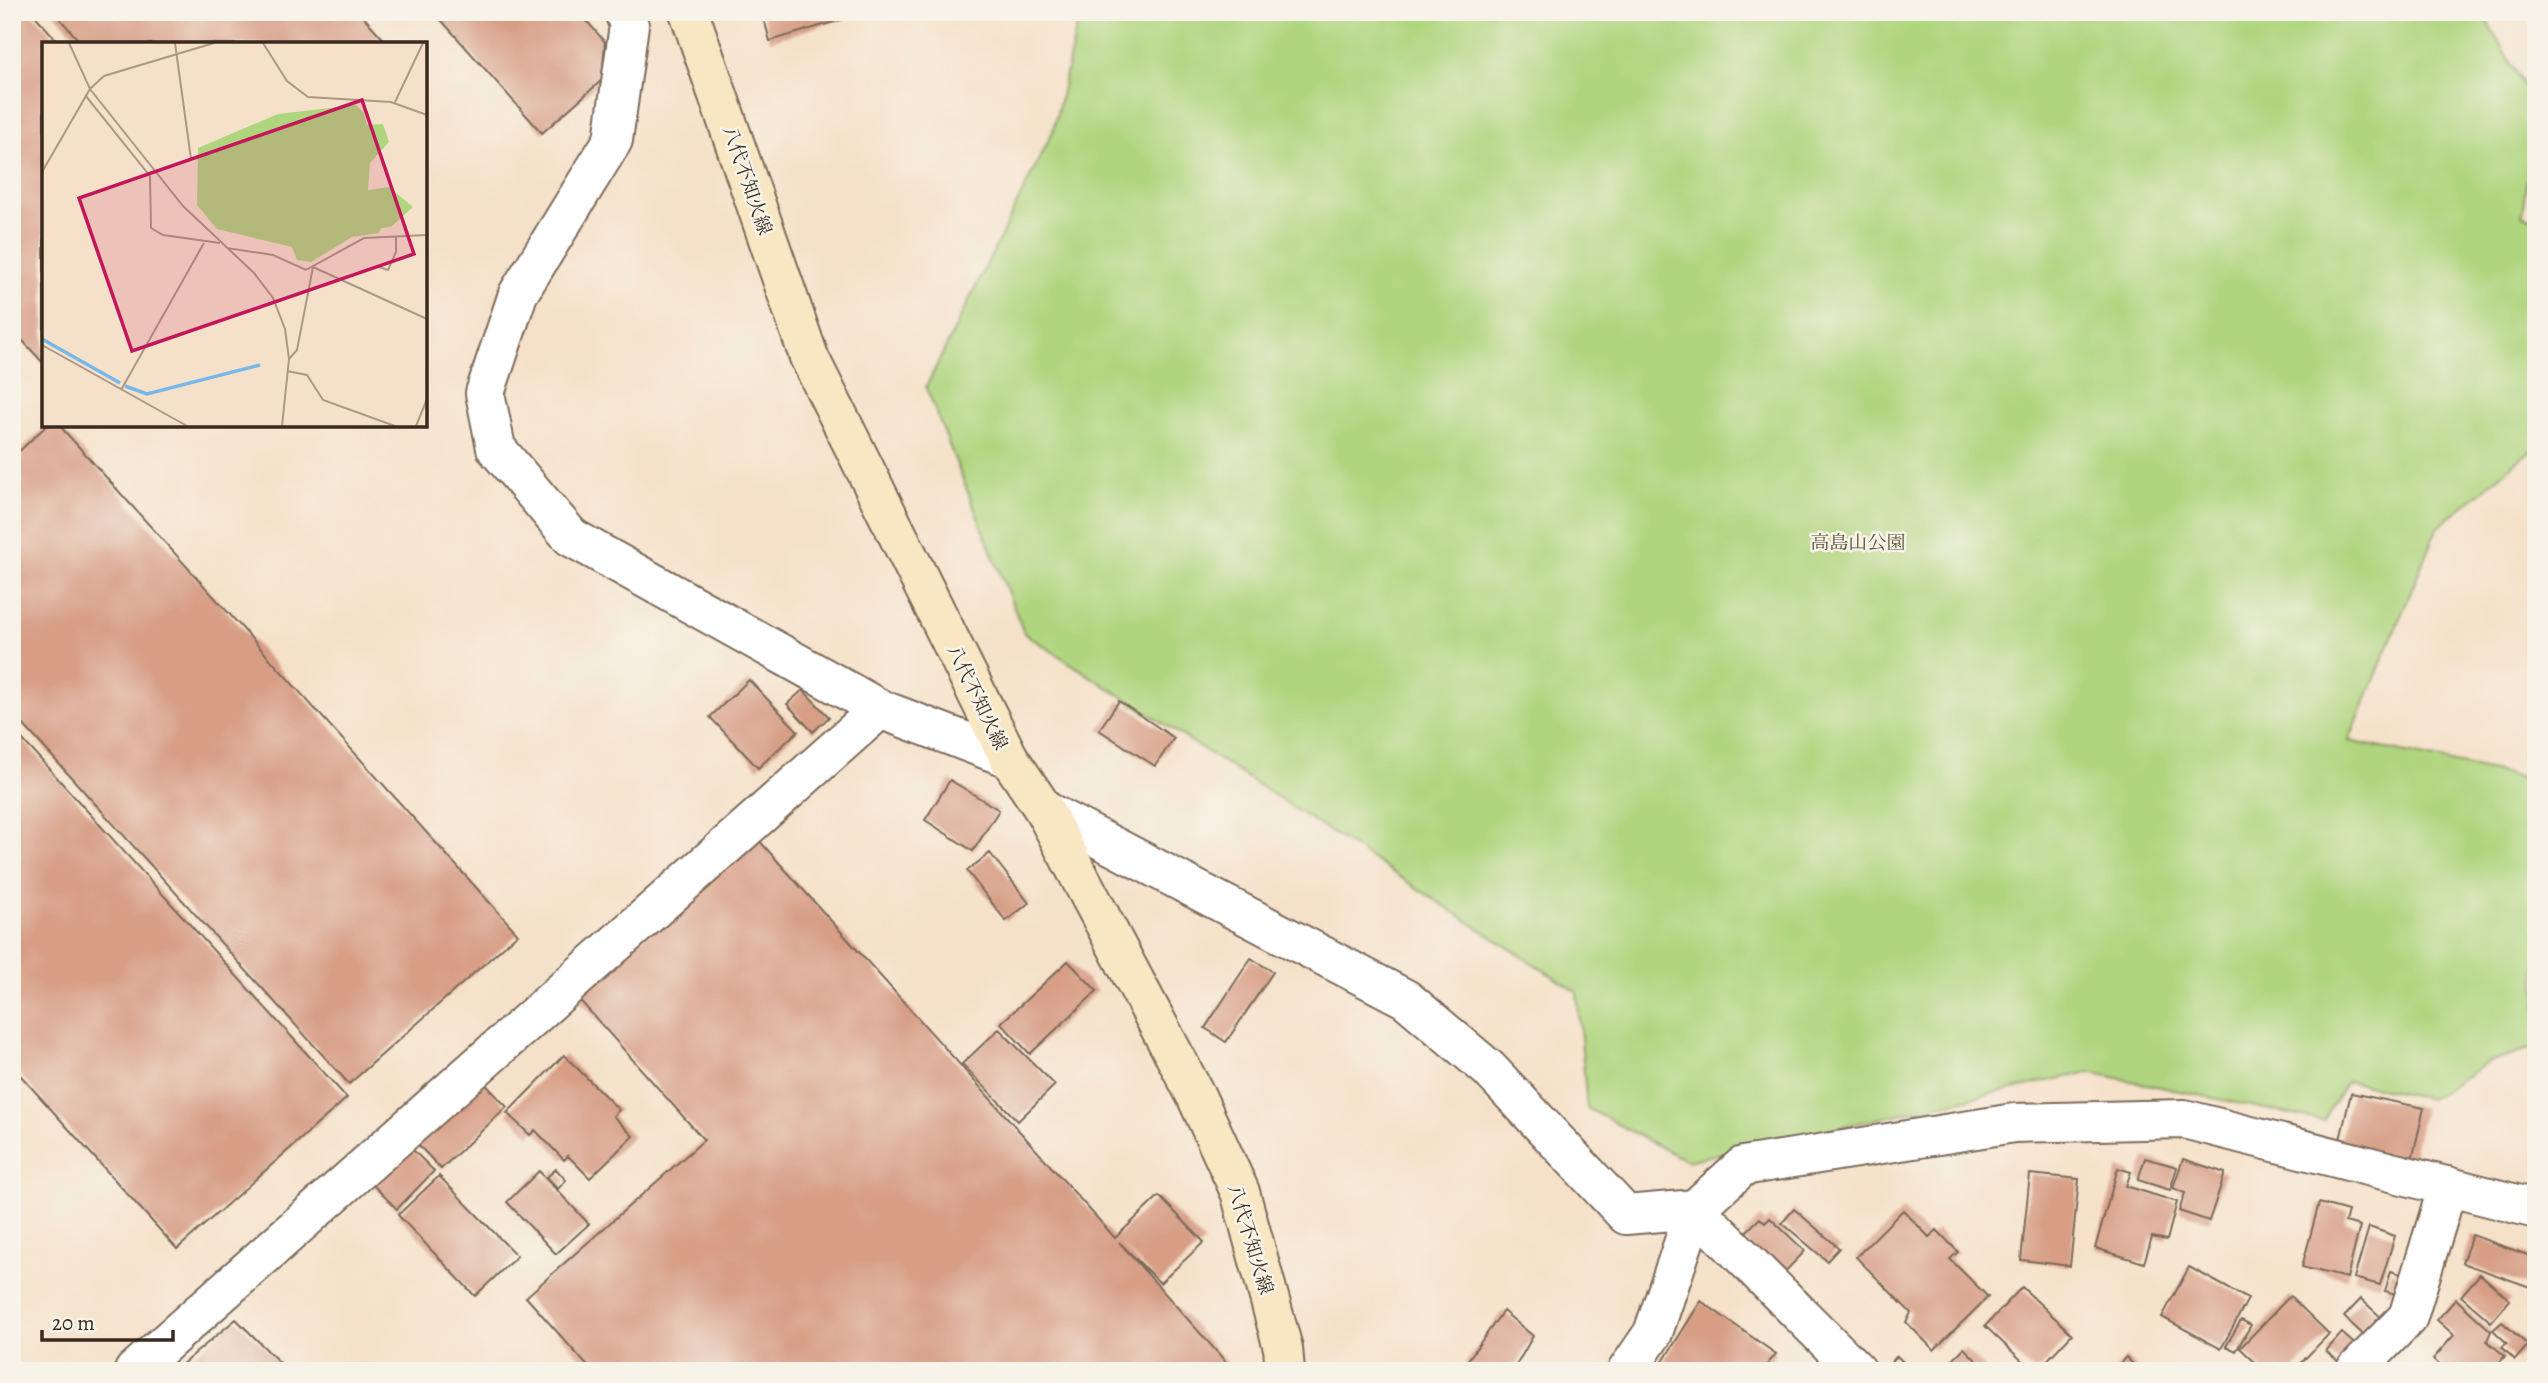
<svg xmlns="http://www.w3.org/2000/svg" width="2548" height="1383" viewBox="0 0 2548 1383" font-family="Alegreya,'Noto Serif JP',serif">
<rect width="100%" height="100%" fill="#f7f3e8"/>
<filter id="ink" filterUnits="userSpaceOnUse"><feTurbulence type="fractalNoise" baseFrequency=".0143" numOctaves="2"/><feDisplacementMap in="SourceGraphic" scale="14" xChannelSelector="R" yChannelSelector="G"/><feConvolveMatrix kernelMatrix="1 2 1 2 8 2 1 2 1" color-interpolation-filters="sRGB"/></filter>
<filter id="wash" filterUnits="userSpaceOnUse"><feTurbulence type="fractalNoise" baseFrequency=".00686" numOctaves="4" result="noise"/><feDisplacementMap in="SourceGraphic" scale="28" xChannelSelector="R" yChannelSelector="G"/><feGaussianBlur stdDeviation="1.57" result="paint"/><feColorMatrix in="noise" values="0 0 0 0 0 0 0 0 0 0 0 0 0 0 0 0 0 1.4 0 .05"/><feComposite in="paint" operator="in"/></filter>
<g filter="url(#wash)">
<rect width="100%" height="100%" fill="#f5e1c9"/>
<path fill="#b0d57f" stroke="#76804e" stroke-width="2" d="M 1080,12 L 2440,12 L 2487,21 L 2536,108 L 2522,216 L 2536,220 L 2536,446 L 2437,528 L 2349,741 L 2526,778 L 2536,794 L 2536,1047 L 2488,1062 L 2431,1099 L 2347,1081 L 2323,1121 L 2089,1072 L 1687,1161 L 1587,1108 L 1577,992 L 1024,633 L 926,387 L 1053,131 Z"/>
<g id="blocks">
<path fill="#d79d85" d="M 12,12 L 32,12 L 60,44 L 44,44 L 44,364 L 12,329 Z
M 54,12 L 359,12 L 388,44 L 82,44 Z
M 434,12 L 579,12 L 605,42 L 602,80 L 542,133 Z
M 762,12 L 864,12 L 864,13 L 770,41 Z
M 47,425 L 59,425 L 518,934 L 349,1084 L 12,712 L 12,458 Z
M 749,680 L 798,731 L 758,768 L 710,717 Z
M 803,690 L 829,717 L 813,732 L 787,704 Z
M 1119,701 L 1174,738 L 1155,766 L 1099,730 Z
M 12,728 L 347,1098 L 177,1249 L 12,1066 Z
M 950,780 L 999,810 L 973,851 L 925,820 Z
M 756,837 L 1115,1238 L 1159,1196 L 1204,1242 L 1160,1283 L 1119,1242 L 1234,1371 L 592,1371 L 526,1297 L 704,1140 L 577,997 Z
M 990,853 L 1029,903 L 1006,921 L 967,871 Z
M 1251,958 L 1273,972 L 1226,1042 L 1205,1028 Z
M 1068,961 L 1097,991 L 1030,1054 L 1001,1023 Z
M 999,1029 L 1055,1085 L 1018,1121 L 962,1064 Z
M 564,1055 L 619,1110 L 613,1116 L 633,1136 L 590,1178 L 568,1156 L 564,1160 L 535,1130 L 530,1135 L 507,1113 Z
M 477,1075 L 507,1107 L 441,1169 L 410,1136 Z
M 2351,1093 L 2424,1108 L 2412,1160 L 2339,1144 Z
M 406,1143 L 434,1171 L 397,1209 L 369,1181 Z
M 2145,1158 L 2177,1167 L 2170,1190 L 2138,1180 Z
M 2183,1159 L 2225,1173 L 2209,1221 L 2179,1211 L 2185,1193 L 2173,1188 Z
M 2118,1168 L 2131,1172 L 2126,1186 L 2177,1202 L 2167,1240 L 2152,1237 L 2144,1263 L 2095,1248 Z
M 556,1169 L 566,1180 L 558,1189 L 547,1177 Z
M 539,1171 L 589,1224 L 556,1254 L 507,1202 Z
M 2030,1174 L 2079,1179 L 2070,1266 L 2021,1260 Z
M 439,1176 L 517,1256 L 475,1296 L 398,1215 Z
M 2319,1203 L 2348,1211 L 2345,1222 L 2360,1226 L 2347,1278 L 2302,1267 Z
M 1794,1209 L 1839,1248 L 1827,1261 L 1782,1223 Z
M 1903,1210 L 1929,1237 L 1937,1230 L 1958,1252 L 1950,1259 L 1988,1297 L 1934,1350 L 1906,1322 L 1911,1313 L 1856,1257 Z
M 1760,1218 L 1765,1223 L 1770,1218 L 1805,1251 L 1773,1284 L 1743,1235 Z
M 2369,1227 L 2395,1236 L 2380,1285 L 2354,1278 Z
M 2472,1235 L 2536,1258 L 2536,1289 L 2462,1263 Z
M 2189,1267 L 2248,1299 L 2221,1349 L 2162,1317 Z
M 2391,1271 L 2404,1275 L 2399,1295 L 2385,1291 Z
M 2480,1274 L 2510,1300 L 2491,1322 L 2461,1296 Z
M 2022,1287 L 2072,1334 L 2037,1371 L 2033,1371 L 1985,1326 Z
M 2290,1296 L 2329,1334 L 2293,1371 L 2264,1371 L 2240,1348 Z
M 2361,1299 L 2384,1320 L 2367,1338 L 2344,1317 Z
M 2456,1299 L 2491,1331 L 2487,1341 L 2505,1356 L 2492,1371 L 2446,1371 L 2433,1359 L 2454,1335 L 2437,1320 Z
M 1701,1301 L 1776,1354 L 1762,1371 L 1657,1371 Z
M 1503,1311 L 1533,1336 L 1513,1371 L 1460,1371 Z
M 236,1319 L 288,1371 L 174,1371 Z
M 2241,1320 L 2251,1325 L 2236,1351 L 2226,1346 Z
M 2502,1322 L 2528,1345 L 2515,1360 L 2502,1347 L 2507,1343 L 2493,1330 Z
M 2342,1333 L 2360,1349 L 2345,1367 L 2326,1351 Z
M 1964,1348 L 1987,1371 L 1941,1371 Z
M 1897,1356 L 1912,1371 L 1883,1371 Z
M 2126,1357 L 2140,1371 L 2113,1371 Z"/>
</g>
</g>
<g filter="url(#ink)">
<use href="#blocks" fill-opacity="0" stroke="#7c6a5a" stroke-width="2"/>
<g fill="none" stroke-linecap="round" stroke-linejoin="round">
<g stroke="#7c6a5a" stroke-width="42">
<path id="minor" d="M 624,12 L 629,25 L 613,140 L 518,294 L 485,393 L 496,448 L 571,537 L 880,709 L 1009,758
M 1044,810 L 1406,999 L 1489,1069 L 1626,1215 L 1695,1209
M 1695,1209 L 1857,1371
M 134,1371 L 880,709
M 1627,1371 L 1653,1333 L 1695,1209 L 1743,1166 L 2014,1123 L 2184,1119 L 2536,1209
M 2355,1371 L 2408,1317 L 2448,1186"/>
</g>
<g stroke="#7c6a5a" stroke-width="42">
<path id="secondary" d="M 689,12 L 809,357 L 1009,758 L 1044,810 L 1196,1096 L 1240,1192 L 1283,1348 L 1285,1371"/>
</g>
<use href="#minor" stroke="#fff" stroke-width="38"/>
<use href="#secondary" stroke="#f9e7c3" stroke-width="38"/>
</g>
</g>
<g text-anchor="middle" stroke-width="5" stroke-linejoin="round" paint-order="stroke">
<g font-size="19" fill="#3b2a1e" stroke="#f7f3e8">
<text transform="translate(748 180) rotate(71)" y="7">八代不知火線</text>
<text transform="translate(978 697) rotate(64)" y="7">八代不知火線</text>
<text transform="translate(1251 1239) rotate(73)" y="7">八代不知火線</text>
</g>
<g font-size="19" fill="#585536" stroke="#f7f3e8">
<text x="1858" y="549">高島山公園</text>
</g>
</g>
<g transform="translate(42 42)">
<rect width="385" height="385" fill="#f5e1c9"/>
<path d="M 314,63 L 322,71 L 325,83 L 341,82 L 347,100 L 328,121 L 326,148 L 347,145 L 371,165 L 349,185 L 339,186 L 337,191 L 310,195 L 269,220 L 255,218 L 250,205 L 175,187 L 155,163 L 156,106 L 236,72 Z" fill="#b0d57f"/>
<path fill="none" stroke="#77b8ec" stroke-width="3.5" d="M 0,297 L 78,341M 83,344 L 105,352 L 218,323"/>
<path fill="none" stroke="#ab9885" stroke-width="2" d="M 27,1 L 48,47 L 141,164 L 212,231 L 231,256 L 243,287 L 247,317 L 240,384M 133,1 L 149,117M 221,1 L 245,39 L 266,55 L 349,60 L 385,73M 43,53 L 108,134 L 109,186 L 121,193 L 178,201M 353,60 L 381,1M 0,130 L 48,47 L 62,34 L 172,1M 185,206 L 231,213 L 264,228 L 322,196 L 385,193M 334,224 L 346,228 L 354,210 L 354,194M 271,225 L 385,277M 0,303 L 145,384M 247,317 L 255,308 L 271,225M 245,329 L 265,333 L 281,358 L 353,384M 79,348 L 162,201M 374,384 L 385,357"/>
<path fill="#c2185b" fill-opacity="0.15" stroke="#c2185b" stroke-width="3.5" d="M 320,58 L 372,212 L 90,309 L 37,156 Z"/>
<rect width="385" height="385" fill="none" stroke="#3b2a1e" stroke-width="3.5"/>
</g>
<rect width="2548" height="1383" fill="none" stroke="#f7f3e8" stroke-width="42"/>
<path d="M42 1330v10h131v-10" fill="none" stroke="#3b2a1e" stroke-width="3.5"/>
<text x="52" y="1330" font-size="21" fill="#3b2a1e" stroke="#f7f3e8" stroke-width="5" paint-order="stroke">20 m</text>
</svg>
